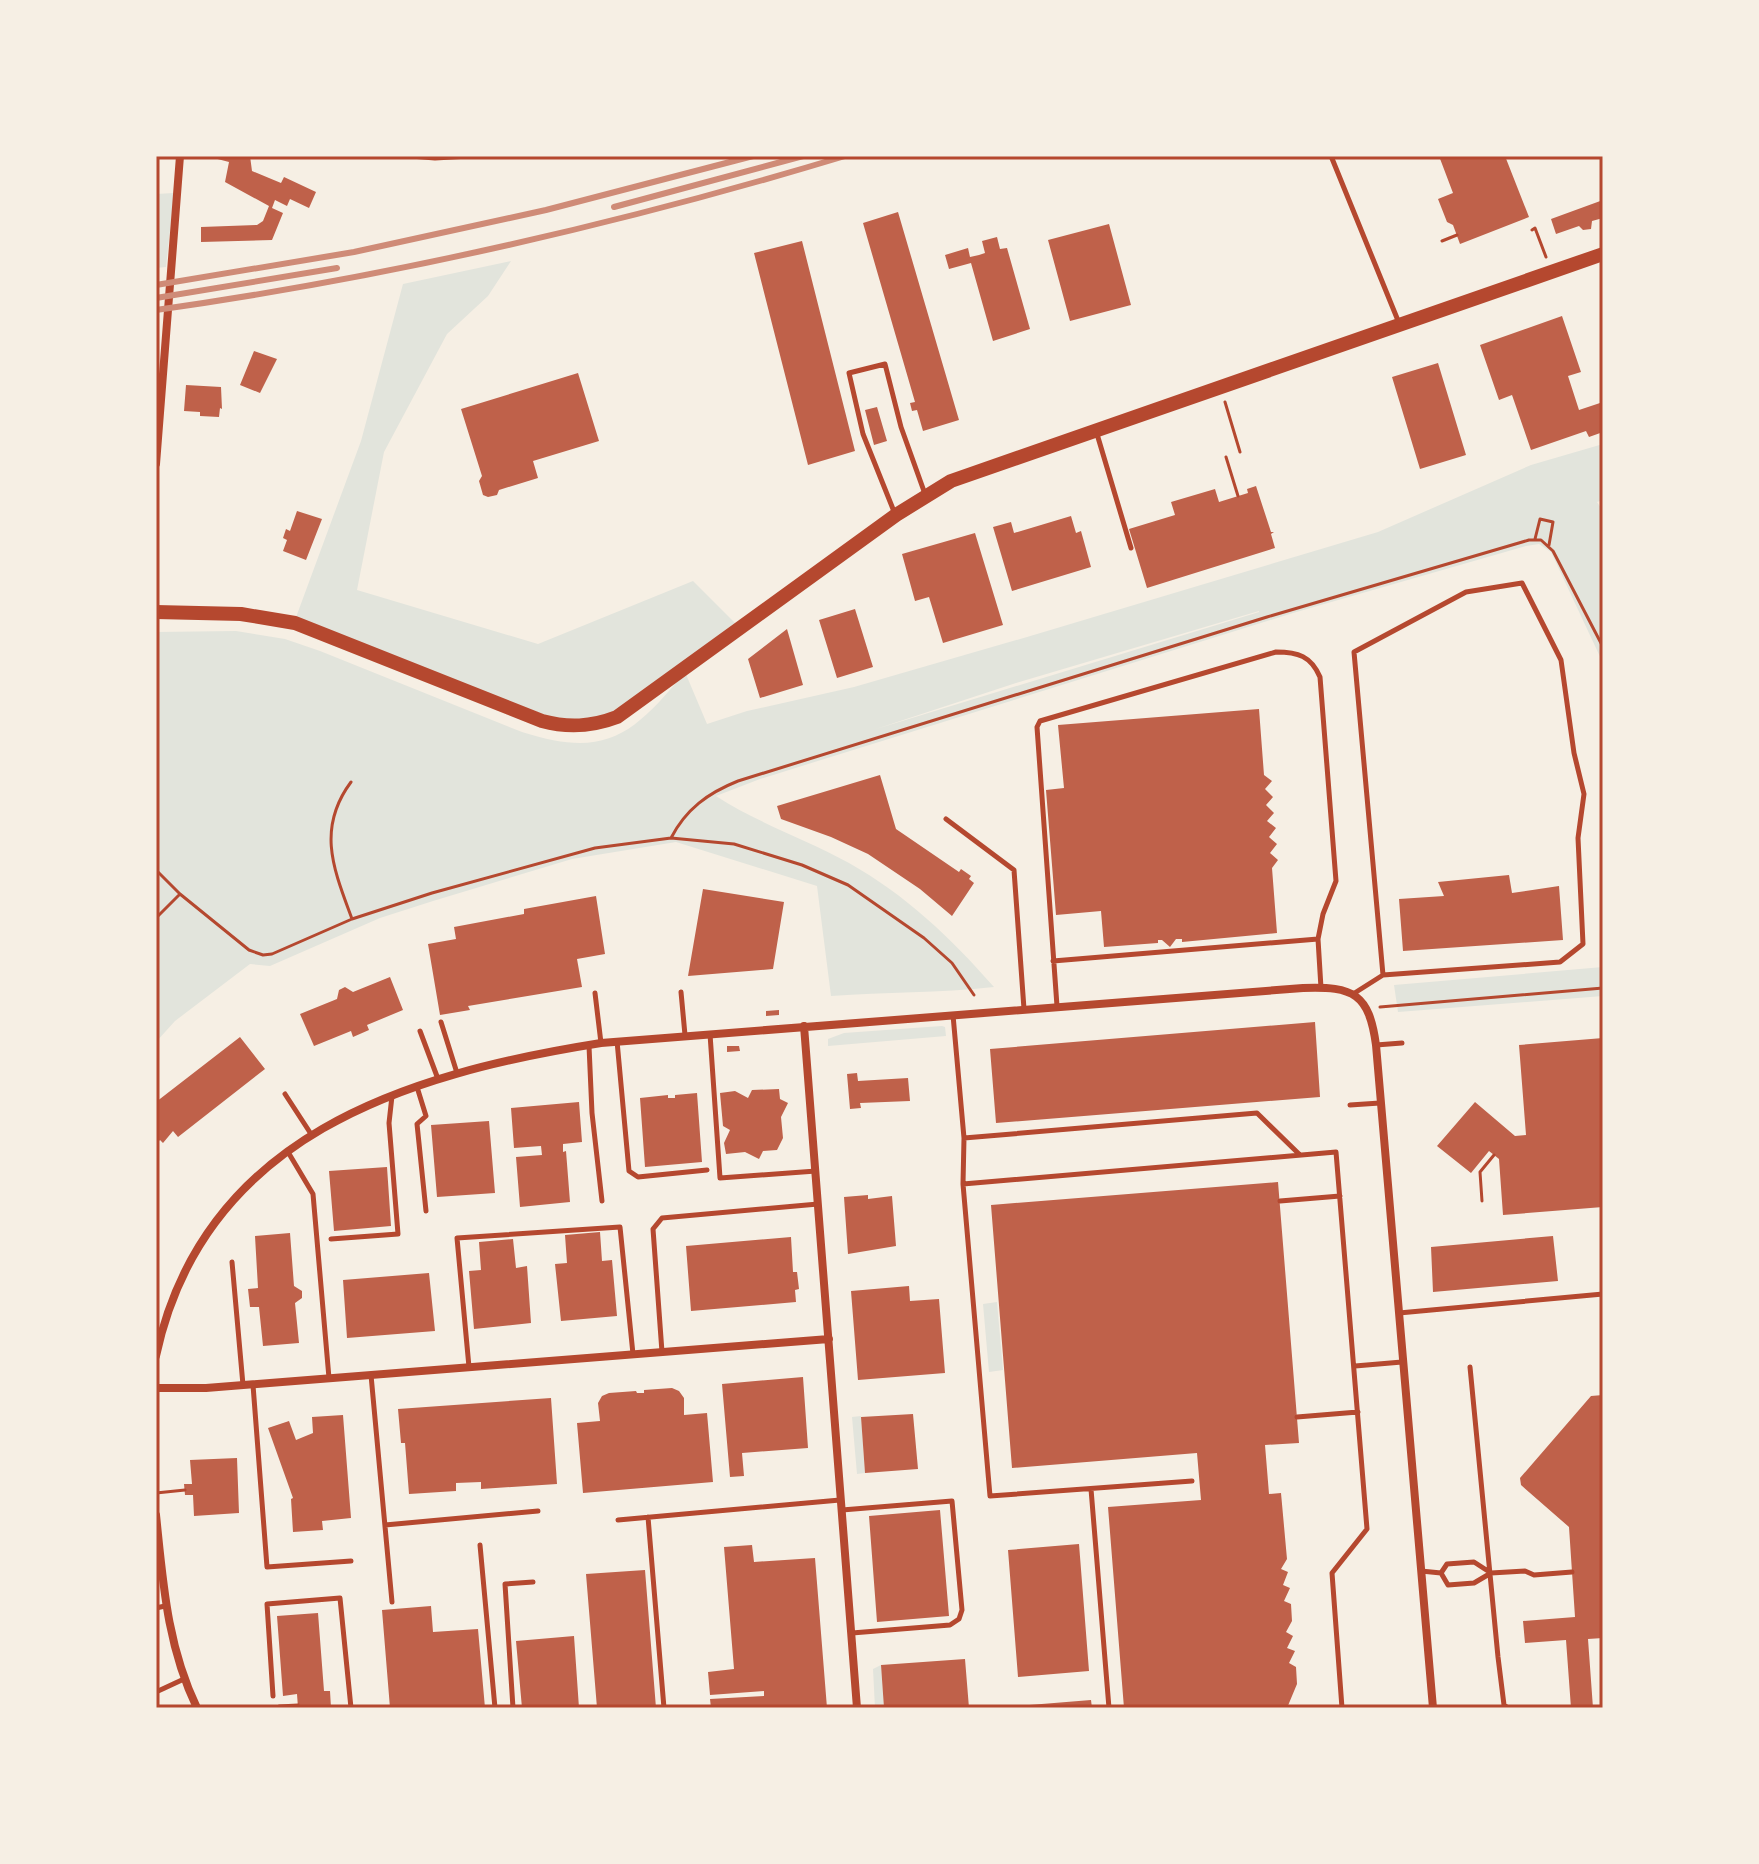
<svg xmlns="http://www.w3.org/2000/svg" width="1759" height="1864" viewBox="0 0 1759 1864" font-family="Inter,sans-serif">
<rect width="100%" height="100%" fill="#f6efe4"/>
<path fill="#e2e4dc" fill-rule="evenodd" d="M 174,193 L 166,267 L 156,268 L 156,194 Z
M 511,261 L 488,296 L 447,334 L 384,452 L 357,590 L 538,644 L 693,581 L 737,625 L 614,714 L 602,719 L 555,721 L 295,620 L 361,441 L 403,284 Z
M 1603,444 L 1603,500 L 1597,502 L 1603,511 L 1603,663 L 1551,552 L 1539,544 L 1526,546 L 1293,613 L 760,779 L 716,796 C 757,823 806,839 849,863 C 906,895 951,938 994,987 C 939,993 885,992 831,996 L 817,886 L 676,842 L 572,859 L 433,901 L 380,918 L 270,966 L 250,964 L 175,1021 L 156,1042 L 156,632 L 236,631 L 285,639 L 320,651 L 522,732 C 606,759 633,735 685,672 L 707,724 L 747,711 L 854,687 L 1027,637 L 1378,532 L 1531,465 ZM 1259,611 L 1259,612 L 876,729 L 1016,683 Z
M 1603,967 L 1603,996 L 1398,1012 L 1394,985 Z
M 942,1026 L 945,1027 L 946,1036 L 828,1046 L 828,1039 L 844,1033 Z
M 997,1302 L 1003,1370 L 989,1372 L 983,1304 Z
M 861,1416 L 865,1473 L 857,1474 L 852,1417 Z
M 881,1665 L 884,1708 L 875,1708 L 873,1669 Z"/>
<path fill="#bf614a" d="M 206,156 L 250,156 L 252,171 L 281,183 L 284,177 L 316,192 L 309,208 L 290,199 L 287,206 L 275,200 L 272,208 L 283,213 L 272,240 L 201,242 L 201,227 L 257,225 L 263,221 L 269,206 L 225,182 L 229,162 Z
M 1439,156 L 1505,156 L 1529,217 L 1460,244 L 1453,225 L 1447,222 L 1438,199 L 1453,193 Z
M 1603,200 L 1603,218 L 1592,221 L 1591,229 L 1583,230 L 1579,226 L 1556,234 L 1551,219 Z
M 898,212 L 959,420 L 923,431 L 917,410 L 912,411 L 910,403 L 915,402 L 863,223 Z
M 1109,224 L 1131,305 L 1070,321 L 1048,240 Z
M 997,237 L 1000,249 L 1007,248 L 1030,329 L 993,341 L 971,263 L 949,269 L 945,255 L 968,248 L 970,257 L 979,255 L 985,253 L 982,241 Z
M 802,241 L 855,451 L 808,465 L 754,253 Z
M 1562,316 L 1581,372 L 1568,376 L 1579,410 L 1603,402 L 1603,432 L 1589,437 L 1586,431 L 1531,450 L 1512,395 L 1499,400 L 1480,345 Z
M 254,351 L 277,359 L 260,393 L 240,385 Z
M 1438,363 L 1466,455 L 1420,469 L 1392,377 Z
M 578,373 L 599,441 L 533,461 L 538,478 L 499,490 L 497,495 L 488,497 L 483,495 L 479,481 L 482,476 L 461,409 Z
M 186,385 L 221,387 L 222,409 L 220,408 L 219,417 L 200,416 L 200,412 L 184,411 Z
M 877,407 L 887,441 L 874,445 L 865,410 Z
M 1256,486 L 1271,532 L 1274,532 L 1271,534 L 1275,548 L 1147,588 L 1129,529 L 1175,515 L 1171,502 L 1215,489 L 1219,502 L 1248,493 L 1247,489 Z
M 297,511 L 322,519 L 306,560 L 283,551 L 287,540 L 283,538 L 286,529 L 290,531 Z
M 1071,516 L 1076,533 L 1081,531 L 1091,567 L 1012,591 L 993,527 L 1011,522 L 1014,533 Z
M 975,533 L 1003,625 L 943,643 L 929,597 L 915,601 L 902,554 Z
M 855,609 L 873,667 L 837,678 L 819,620 Z
M 787,629 L 803,685 L 760,698 L 748,659 Z
M 1259,709 L 1264,775 L 1272,781 L 1265,789 L 1273,797 L 1266,805 L 1274,813 L 1267,821 L 1276,828 L 1269,837 L 1277,844 L 1270,853 L 1278,860 L 1272,868 L 1277,933 L 1182,942 L 1182,939 L 1176,939 L 1170,947 L 1162,940 L 1158,940 L 1158,943 L 1104,947 L 1101,911 L 1056,915 L 1046,790 L 1064,788 L 1058,725 Z
M 880,775 L 896,829 L 959,872 L 961,869 L 971,876 L 969,879 L 974,883 L 952,916 L 920,889 L 868,854 L 831,837 L 781,819 L 777,806 Z
M 1509,875 L 1512,893 L 1559,886 L 1563,940 L 1403,951 L 1399,899 L 1444,896 L 1438,882 Z
M 703,889 L 784,902 L 773,969 L 688,976 Z
M 596,896 L 605,954 L 577,959 L 582,987 L 468,1006 L 470,1010 L 440,1015 L 428,944 L 456,939 L 454,927 L 524,914 L 524,909 Z
M 390,977 L 403,1010 L 367,1025 L 369,1030 L 353,1037 L 351,1031 L 314,1046 L 300,1014 L 337,999 L 339,990 L 345,987 L 353,992 Z
M 779,1010 L 779,1015 L 766,1016 L 766,1011 Z
M 1315,1022 L 1320,1097 L 996,1123 L 990,1049 Z
M 240,1037 L 265,1069 L 178,1137 L 173,1131 L 163,1143 L 160,1140 L 156,1144 L 156,1102 Z
M 1603,1038 L 1603,1207 L 1503,1215 L 1499,1159 L 1489,1151 L 1471,1173 L 1437,1146 L 1475,1102 L 1515,1136 L 1526,1135 L 1519,1045 Z
M 727,1046 L 739,1046 L 740,1051 L 727,1052 Z
M 857,1073 L 858,1081 L 908,1078 L 910,1101 L 860,1103 L 861,1108 L 850,1109 L 847,1074 Z
M 779,1089 L 780,1099 L 788,1103 L 781,1117 L 783,1138 L 777,1150 L 763,1151 L 759,1159 L 745,1152 L 726,1154 L 724,1143 L 730,1130 L 723,1126 L 720,1093 L 735,1091 L 748,1098 L 752,1090 Z
M 697,1093 L 702,1162 L 645,1167 L 640,1098 L 668,1095 L 668,1098 L 675,1098 L 675,1095 Z
M 579,1102 L 582,1142 L 563,1144 L 563,1152 L 566,1151 L 570,1202 L 520,1207 L 516,1157 L 542,1155 L 541,1146 L 514,1148 L 511,1108 Z
M 489,1121 L 495,1193 L 437,1197 L 431,1125 Z
M 387,1167 L 391,1226 L 334,1231 L 329,1171 Z
M 1278,1182 L 1299,1443 L 1265,1445 L 1269,1494 L 1281,1493 L 1287,1559 L 1281,1569 L 1288,1572 L 1283,1585 L 1290,1588 L 1284,1601 L 1291,1604 L 1292,1621 L 1286,1632 L 1293,1636 L 1287,1648 L 1295,1651 L 1289,1663 L 1296,1667 L 1297,1684 L 1287,1708 L 1124,1708 L 1108,1507 L 1201,1500 L 1197,1453 L 1012,1468 L 991,1205 Z
M 868,1195 L 868,1199 L 892,1196 L 896,1246 L 848,1254 L 844,1197 Z
M 600,1232 L 602,1261 L 612,1260 L 617,1316 L 561,1321 L 555,1264 L 567,1263 L 565,1235 Z
M 290,1233 L 294,1286 L 302,1291 L 302,1298 L 295,1303 L 299,1343 L 263,1346 L 259,1307 L 250,1307 L 248,1289 L 258,1288 L 255,1236 Z
M 1553,1236 L 1558,1281 L 1433,1292 L 1431,1247 Z
M 791,1237 L 793,1272 L 797,1272 L 799,1289 L 795,1290 L 796,1302 L 691,1311 L 686,1246 Z
M 513,1239 L 516,1268 L 527,1266 L 531,1323 L 474,1329 L 469,1271 L 481,1270 L 479,1242 Z
M 429,1273 L 435,1331 L 347,1338 L 343,1280 Z
M 909,1286 L 910,1301 L 939,1299 L 945,1373 L 858,1380 L 851,1291 Z
M 803,1377 L 808,1448 L 742,1453 L 744,1476 L 730,1477 L 722,1384 Z
M 672,1388 L 679,1391 L 684,1398 L 684,1415 L 707,1413 L 713,1482 L 583,1493 L 577,1423 L 600,1421 L 598,1403 L 602,1396 L 609,1393 L 636,1391 L 637,1393 L 644,1393 L 644,1390 Z
M 1603,1395 L 1603,1638 L 1588,1639 L 1593,1708 L 1571,1708 L 1566,1640 L 1525,1643 L 1523,1621 L 1575,1617 L 1569,1527 L 1521,1485 L 1520,1478 L 1591,1396 Z
M 551,1398 L 557,1484 L 481,1489 L 481,1482 L 456,1483 L 456,1491 L 409,1494 L 405,1443 L 401,1443 L 398,1409 Z
M 913,1414 L 918,1469 L 865,1473 L 861,1417 Z
M 343,1415 L 351,1518 L 322,1521 L 323,1530 L 293,1532 L 291,1499 L 293,1498 L 268,1428 L 289,1421 L 296,1440 L 313,1433 L 312,1417 Z
M 237,1458 L 239,1513 L 194,1516 L 193,1495 L 185,1495 L 184,1484 L 192,1484 L 190,1460 Z
M 940,1510 L 949,1616 L 877,1622 L 869,1516 Z
M 1079,1544 L 1089,1671 L 1018,1677 L 1008,1550 Z
M 752,1545 L 754,1562 L 815,1558 L 827,1708 L 711,1708 L 710,1699 L 764,1696 L 764,1691 L 710,1695 L 708,1672 L 734,1669 L 724,1547 Z
M 645,1570 L 656,1708 L 597,1708 L 586,1574 Z
M 431,1606 L 433,1632 L 478,1629 L 485,1708 L 390,1708 L 382,1610 Z
M 318,1613 L 324,1691 L 330,1691 L 331,1708 L 298,1708 L 297,1694 L 283,1696 L 277,1616 Z
M 574,1636 L 579,1708 L 522,1708 L 516,1641 Z
M 965,1659 L 969,1708 L 884,1708 L 881,1665 Z
M 1091,1700 L 1092,1708 L 1017,1708 L 1017,1706 Z"/>
<g fill="none" stroke-linecap="round" stroke-linejoin="round">
<path stroke="#b5482f" stroke-width="3" d="M 1532,230 L 1535,228 L 1546,257
M 1442,241 L 1457,235
M 1225,402 L 1240,452
M 1226,457 L 1238,496
M 1535,539 L 1540,519 L 1553,522 L 1549,545
M 351,782 C 316,829 334,870 352,919
M 671,838 L 734,844 L 802,865 L 848,885 L 924,938 L 952,963 L 974,995
M 156,870 L 180,894 L 249,950 L 263,955 L 272,954 L 352,919 L 432,893 L 595,848 L 671,838 C 686,809 708,793 738,781 L 1267,617 L 1529,540 L 1541,540 L 1553,551 L 1603,647
M 156,918 L 180,894
M 1380,1007 L 1603,988
M 1482,1201 L 1480,1172 L 1494,1155
M 156,1493 L 185,1490
M 279,1706 L 298,1705"/>
<path stroke="#b5482f" stroke-width="5" d="M 411,156 L 435,158 L 469,156
M 1331,156 L 1399,323
M 1097,434 L 1131,548
M 895,514 L 863,434 L 849,373 L 885,364 L 901,427 L 925,494
M 946,819 L 1014,870 L 1024,1009
M 1053,961 L 1318,939
M 681,992 L 685,1035
M 595,993 L 601,1043
M 1353,994 L 1383,975 L 1560,962 L 1583,944 L 1578,838 L 1584,794 L 1574,753 L 1561,660 L 1522,583 L 1466,592 L 1354,652 L 1383,975
M 1057,1006 L 1037,727 L 1040,721 L 1276,652 C 1298,652 1311,656 1320,677 L 1336,881 L 1323,914 L 1318,939 L 1321,988
M 953,1015 L 964,1138 L 1257,1113 L 1299,1154
M 441,1022 L 457,1073
M 420,1031 L 438,1079
M 710,1034 L 720,1178 L 816,1171
M 617,1041 L 629,1171 L 638,1177 L 707,1170
M 1376,1045 L 1402,1043
M 589,1046 L 592,1113 L 602,1201
M 417,1087 L 426,1116 L 417,1124 L 426,1211
M 285,1094 L 311,1134
M 1350,1105 L 1380,1103
M 288,1152 L 313,1194 L 329,1378
M 963,1184 L 964,1138
M 1280,1201 L 1340,1196
M 331,1239 L 398,1234 L 389,1123 L 392,1096
M 232,1262 L 243,1385
M 1399,1313 L 1603,1294
M 662,1352 L 653,1229 L 662,1218 L 818,1204
M 1355,1366 L 1402,1362
M 469,1367 L 457,1238 L 620,1227 L 633,1354
M 1470,1367 L 1498,1657 L 1504,1705 L 1508,1708
M 371,1375 L 392,1602
M 253,1385 L 267,1567 L 351,1561
M 1297,1417 L 1358,1412
M 1192,1481 L 990,1496 L 963,1184 L 1336,1152 L 1367,1529 L 1332,1573 L 1342,1708
M 1091,1489 L 1109,1708
M 842,1510 L 952,1501 L 962,1610 L 959,1619 L 950,1625 L 852,1633
M 648,1517 L 664,1708
M 618,1520 L 840,1500
M 385,1525 L 538,1511
M 480,1545 L 495,1708
M 1421,1571 L 1441,1573 L 1447,1564 L 1474,1562 L 1491,1573
M 1441,1573 L 1448,1585 L 1474,1583 L 1491,1573 L 1525,1571 L 1534,1575 L 1572,1572
M 156,1608 L 165,1606
M 156,1692 L 184,1679
M 273,1696 L 267,1604 L 340,1598 L 351,1708
M 513,1708 L 505,1584 L 533,1582"/>
<path stroke="#b5482f" stroke-width="8" d="M 156,464 L 180,156
M 804,1026 L 857,1708
M 156,1356 C 203,1136 405,1074 601,1043 L 1303,988 C 1354,986 1369,994 1376,1045 L 1433,1708
M 156,1388 L 206,1388 L 829,1339
M 156,1515 C 163,1582 167,1646 197,1708"/>
<path stroke="#b5482f" stroke-width="14" d="M 156,612 L 241,614 L 295,623 L 542,721 C 568,728 591,727 617,717 L 896,515 L 951,481 L 1603,254"/>
<path stroke="#cf8b77" stroke-width="6" d="M 614,207 L 803,156
M 156,285 L 354,252 L 546,210 L 753,156
M 156,298 L 337,268
M 156,310 C 389,277 620,224 845,156"/>
</g>
<rect width="1759" height="1864" fill="none" stroke="#f6efe4" stroke-width="316"/>
<rect x="158" y="158" width="1443" height="1548" fill="none" stroke="#b5482f" stroke-width="3"/>
</svg>
